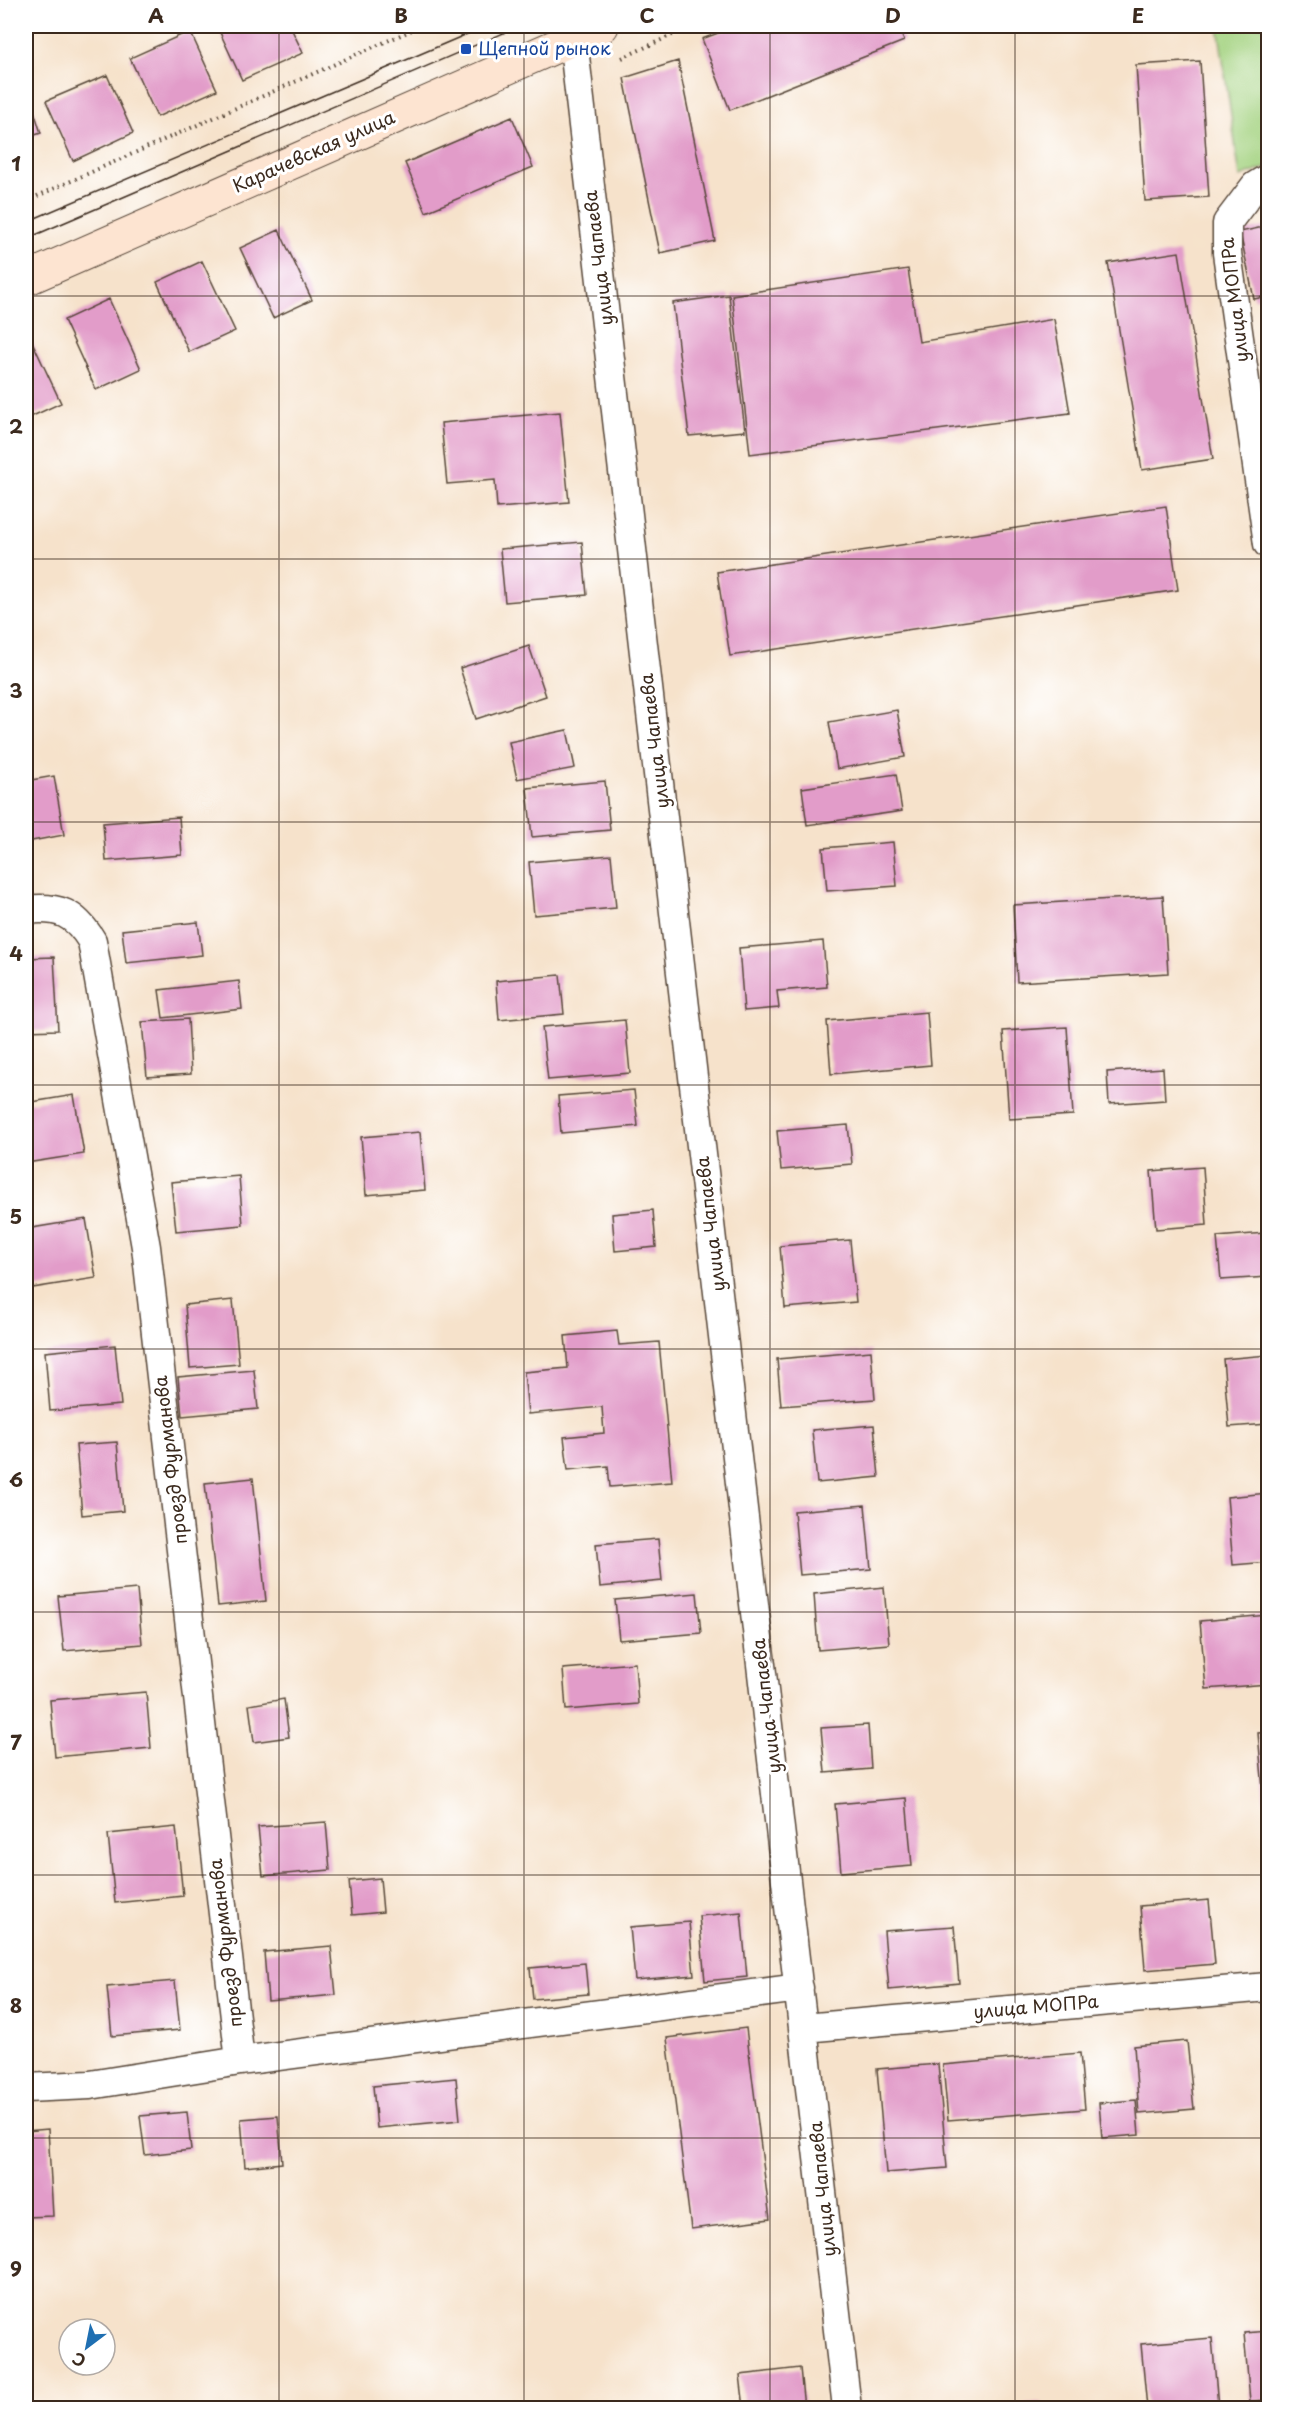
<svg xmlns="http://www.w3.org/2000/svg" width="1294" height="2434" viewBox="0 0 1294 2434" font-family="'Playpen Sans',sans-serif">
<rect width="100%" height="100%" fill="#fff"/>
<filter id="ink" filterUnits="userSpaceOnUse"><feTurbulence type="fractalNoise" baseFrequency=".0167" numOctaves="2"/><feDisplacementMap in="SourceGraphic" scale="12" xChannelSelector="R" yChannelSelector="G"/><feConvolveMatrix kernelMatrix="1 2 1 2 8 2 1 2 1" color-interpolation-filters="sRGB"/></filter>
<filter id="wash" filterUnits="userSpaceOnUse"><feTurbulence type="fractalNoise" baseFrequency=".008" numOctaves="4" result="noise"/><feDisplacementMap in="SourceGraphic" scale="24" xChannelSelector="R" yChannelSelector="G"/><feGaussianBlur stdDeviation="1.35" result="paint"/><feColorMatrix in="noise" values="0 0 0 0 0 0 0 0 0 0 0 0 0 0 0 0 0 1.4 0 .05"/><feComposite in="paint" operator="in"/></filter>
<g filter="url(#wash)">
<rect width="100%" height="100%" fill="#f6e2cb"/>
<path fill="#a4d381" stroke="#707e50" stroke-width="1.5" d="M 1218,26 L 1268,26 L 1268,167 L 1240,177 Z"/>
<g id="blocks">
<path fill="#e29cc9" d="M 217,26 L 290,26 L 303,53 L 242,80 Z
M 737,26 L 898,26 L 904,41 L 730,110 L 702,39 Z
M 190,31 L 217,90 L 157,117 L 130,58 Z
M 678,61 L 715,241 L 660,253 L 624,78 Z
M 1200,61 L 1209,197 L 1145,201 L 1136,65 Z
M 107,75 L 133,133 L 73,161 L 46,101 Z
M 26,86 L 41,133 L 26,138 Z
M 512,117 L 533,167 L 426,212 L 405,163 Z
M 1268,226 L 1268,296 L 1254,299 L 1240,232 Z
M 279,230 L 312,300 L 273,318 L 240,248 Z
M 1179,252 L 1213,459 L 1142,470 L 1108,263 Z
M 202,261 L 235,331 L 189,352 L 157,282 Z
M 908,269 L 919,342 L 1054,319 L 1070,413 L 750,454 L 732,295 Z
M 729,295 L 745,431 L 689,436 L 673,303 Z
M 109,299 L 141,369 L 96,390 L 64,320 Z
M 28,333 L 61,403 L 26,419 L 26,334 Z
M 560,412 L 569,502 L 497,508 L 495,480 L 447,484 L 441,423 Z
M 1166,506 L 1178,590 L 730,656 L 717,572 Z
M 582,542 L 587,595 L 505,602 L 500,549 Z
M 529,646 L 546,696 L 476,719 L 460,668 Z
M 897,710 L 905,757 L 837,769 L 829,722 Z
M 567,730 L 575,768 L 517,779 L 509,742 Z
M 896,774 L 902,811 L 807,825 L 802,788 Z
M 54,776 L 64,835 L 26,842 L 26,781 Z
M 605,781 L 610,830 L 532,837 L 527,788 Z
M 179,817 L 182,855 L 106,861 L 103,823 Z
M 893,842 L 897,886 L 827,891 L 823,848 Z
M 611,855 L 616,908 L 534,915 L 529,862 Z
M 1163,896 L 1168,973 L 1017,982 L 1013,905 Z
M 198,922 L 202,955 L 126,963 L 122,930 Z
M 823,941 L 827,987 L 777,991 L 779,1008 L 744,1011 L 739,948 Z
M 54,957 L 58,1030 L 26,1031 L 26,958 Z
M 560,975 L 564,1014 L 499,1020 L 496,981 Z
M 239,981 L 242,1009 L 163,1018 L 159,990 Z
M 927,1012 L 931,1065 L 831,1074 L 827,1021 Z
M 188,1019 L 191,1074 L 147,1077 L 142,1022 Z
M 625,1020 L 630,1073 L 548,1080 L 542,1027 Z
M 1067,1027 L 1073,1115 L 1009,1119 L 1003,1031 Z
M 1163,1068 L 1165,1100 L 1109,1104 L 1107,1072 Z
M 634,1090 L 638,1126 L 561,1133 L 558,1096 Z
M 74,1095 L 84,1154 L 26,1163 L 26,1103 Z
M 848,1125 L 852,1164 L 781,1170 L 777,1131 Z
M 420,1132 L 425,1190 L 366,1195 L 361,1137 Z
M 1203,1167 L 1207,1225 L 1156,1229 L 1151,1171 Z
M 239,1176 L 243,1225 L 176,1231 L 171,1182 Z
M 653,1210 L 656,1247 L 615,1251 L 612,1214 Z
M 86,1219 L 96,1278 L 26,1289 L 26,1229 Z
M 1265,1233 L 1268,1277 L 1221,1280 L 1217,1237 Z
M 850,1240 L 856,1302 L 785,1308 L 780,1246 Z
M 233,1300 L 239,1364 L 190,1368 L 185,1305 Z
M 617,1331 L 619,1345 L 659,1342 L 672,1482 L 610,1487 L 608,1466 L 568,1470 L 564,1437 L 604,1433 L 602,1407 L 528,1414 L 524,1372 L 568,1368 L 565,1336 Z
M 115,1345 L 121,1405 L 50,1411 L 45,1352 Z
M 871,1351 L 875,1399 L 781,1406 L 777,1359 Z
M 1268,1355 L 1268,1424 L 1229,1427 L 1223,1359 Z
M 254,1370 L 258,1409 L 182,1416 L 178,1377 Z
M 874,1425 L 879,1477 L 817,1483 L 812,1430 Z
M 117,1442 L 123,1511 L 82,1515 L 76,1445 Z
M 253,1478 L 266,1601 L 218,1606 L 205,1483 Z
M 1268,1493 L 1268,1562 L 1233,1565 L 1227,1497 Z
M 865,1505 L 871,1569 L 800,1575 L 794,1511 Z
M 658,1539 L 662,1581 L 600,1587 L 596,1544 Z
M 884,1587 L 889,1644 L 818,1650 L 814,1594 Z
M 137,1589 L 142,1644 L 64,1651 L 58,1596 Z
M 697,1593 L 701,1633 L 619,1640 L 615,1600 Z
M 1268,1615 L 1268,1684 L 1206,1689 L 1200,1621 Z
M 635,1663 L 638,1704 L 566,1710 L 563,1669 Z
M 146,1692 L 151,1748 L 55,1757 L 50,1700 Z
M 284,1699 L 289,1737 L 254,1742 L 249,1705 Z
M 868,1725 L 871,1769 L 825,1773 L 821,1728 Z
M 1268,1732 L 1268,1800 L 1264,1801 L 1258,1733 Z
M 906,1798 L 912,1866 L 841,1872 L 835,1804 Z
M 326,1822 L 330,1870 L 263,1876 L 258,1827 Z
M 176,1827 L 183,1896 L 115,1903 L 108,1834 Z
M 380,1878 L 383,1912 L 352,1915 L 349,1881 Z
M 1209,1900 L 1215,1964 L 1145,1970 L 1140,1906 Z
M 741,1912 L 747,1977 L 705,1981 L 699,1916 Z
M 689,1922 L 694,1975 L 635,1980 L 630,1927 Z
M 954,1926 L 959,1983 L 889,1990 L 884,1931 Z
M 331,1946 L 336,1995 L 268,2001 L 264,1952 Z
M 585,1963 L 588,1994 L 533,1999 L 530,1968 Z
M 175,1981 L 180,2030 L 112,2036 L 107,1987 Z
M 746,2028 L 770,2219 L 691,2229 L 667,2038 Z
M 1187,2041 L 1194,2109 L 1139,2114 L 1134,2046 Z
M 1080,2053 L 1085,2109 L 948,2120 L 943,2065 Z
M 938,2064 L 947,2168 L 886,2173 L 877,2069 Z
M 456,2078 L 460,2120 L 377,2128 L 373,2086 Z
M 1136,2100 L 1139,2135 L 1102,2138 L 1099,2103 Z
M 187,2112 L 191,2150 L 145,2155 L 140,2116 Z
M 278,2116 L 282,2163 L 245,2167 L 241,2119 Z
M 48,2129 L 53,2216 L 26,2217 L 26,2131 Z
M 1268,2331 L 1268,2400 L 1250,2401 L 1244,2333 Z
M 1212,2338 L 1218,2406 L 1147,2408 L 1141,2344 Z
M 800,2368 L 804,2408 L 744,2408 L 740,2375 Z
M 1042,2403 L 1043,2408 L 997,2408 L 997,2407 Z"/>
</g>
</g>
<g filter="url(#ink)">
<use href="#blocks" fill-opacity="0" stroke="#574638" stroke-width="1.5"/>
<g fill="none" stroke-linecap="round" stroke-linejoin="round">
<g stroke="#574638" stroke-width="31">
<path id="street" d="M 573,39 L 847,2408
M 1268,178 L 1255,186 L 1227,223 L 1227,253 L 1268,544
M 26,910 C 59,906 75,913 92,941 L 146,1247 L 240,2061
M 804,2028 L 1268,1987
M 26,2088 L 90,2085 L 240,2061 L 799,1988"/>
</g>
<g stroke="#574638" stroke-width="35">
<path id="secondary" d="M 26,279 L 602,26"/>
</g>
<path stroke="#574638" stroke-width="4" stroke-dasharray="1.5 4.5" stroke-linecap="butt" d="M 622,58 L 692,26
M 26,201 L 421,26"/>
<use href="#street" stroke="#fff" stroke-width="28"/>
<use href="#secondary" stroke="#fde4d1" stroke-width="33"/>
<path stroke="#3b2a1e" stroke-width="1.5" d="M 26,222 L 486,26
M 26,239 L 520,26"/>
</g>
</g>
<path fill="none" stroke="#3b2a1e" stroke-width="1.5" stroke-opacity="0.55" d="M 279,26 L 279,2408M 524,26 L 524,2408M 770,26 L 770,2408M 1015,26 L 1015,2408M 26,296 L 1268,296M 26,559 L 1268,559M 26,822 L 1268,822M 26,1085 L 1268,1085M 26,1349 L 1268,1349M 26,1612 L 1268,1612M 26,1875 L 1268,1875M 26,2138 L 1268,2138"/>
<rect fill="#1a4fb4" stroke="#fff" stroke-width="2" x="460" y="43" width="12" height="12" rx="3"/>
<g text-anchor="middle" stroke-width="6" stroke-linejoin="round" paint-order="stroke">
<g font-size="18" fill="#164399" stroke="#fff" text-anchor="start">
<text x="478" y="55">Щепной рынок</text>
</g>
<g font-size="18" fill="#3b2a1e" stroke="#fff">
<text transform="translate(314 152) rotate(-24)" y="6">Карачевская улица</text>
<text transform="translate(599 258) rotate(-97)" y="6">улица Чапаева</text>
<text transform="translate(1235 300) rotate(-97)" y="6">улица МОПРа</text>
<text transform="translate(655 741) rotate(-97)" y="6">улица Чапаева</text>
<text transform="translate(711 1224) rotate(-97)" y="6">улица Чапаева</text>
<text transform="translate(171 1460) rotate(-97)" y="6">проезд Фурманова</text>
<text transform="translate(767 1706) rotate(-97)" y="6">улица Чапаева</text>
<text transform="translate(226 1943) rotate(-97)" y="6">проезд Фурманова</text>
<text transform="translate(1036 2007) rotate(-5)" y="6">улица МОПРа</text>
<text transform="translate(823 2189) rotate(-96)" y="6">улица Чапаева</text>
</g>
</g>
<rect width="1294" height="2434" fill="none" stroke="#fff" stroke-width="66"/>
<g transform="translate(87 2347) rotate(212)"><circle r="28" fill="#ffffff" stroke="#b1aaa5" stroke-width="1.5"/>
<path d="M0-4.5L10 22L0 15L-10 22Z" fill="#1f6fb2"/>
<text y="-9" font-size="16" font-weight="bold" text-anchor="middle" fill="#3b2a1e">С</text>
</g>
<rect x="33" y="33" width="1228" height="2368" fill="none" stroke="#3b2a1e" stroke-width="2"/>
<g font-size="20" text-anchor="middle" font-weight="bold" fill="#3b2a1e">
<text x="156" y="23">A</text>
<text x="401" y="23">B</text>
<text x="647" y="23">C</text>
<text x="893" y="23">D</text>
<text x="1138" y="23">E</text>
<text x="16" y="171">1</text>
<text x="16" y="434">2</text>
<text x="16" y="698">3</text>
<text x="16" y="961">4</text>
<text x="16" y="1224">5</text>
<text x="16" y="1487">6</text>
<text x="16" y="1750">7</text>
<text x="16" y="2013">8</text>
<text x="16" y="2276">9</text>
</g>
</svg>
